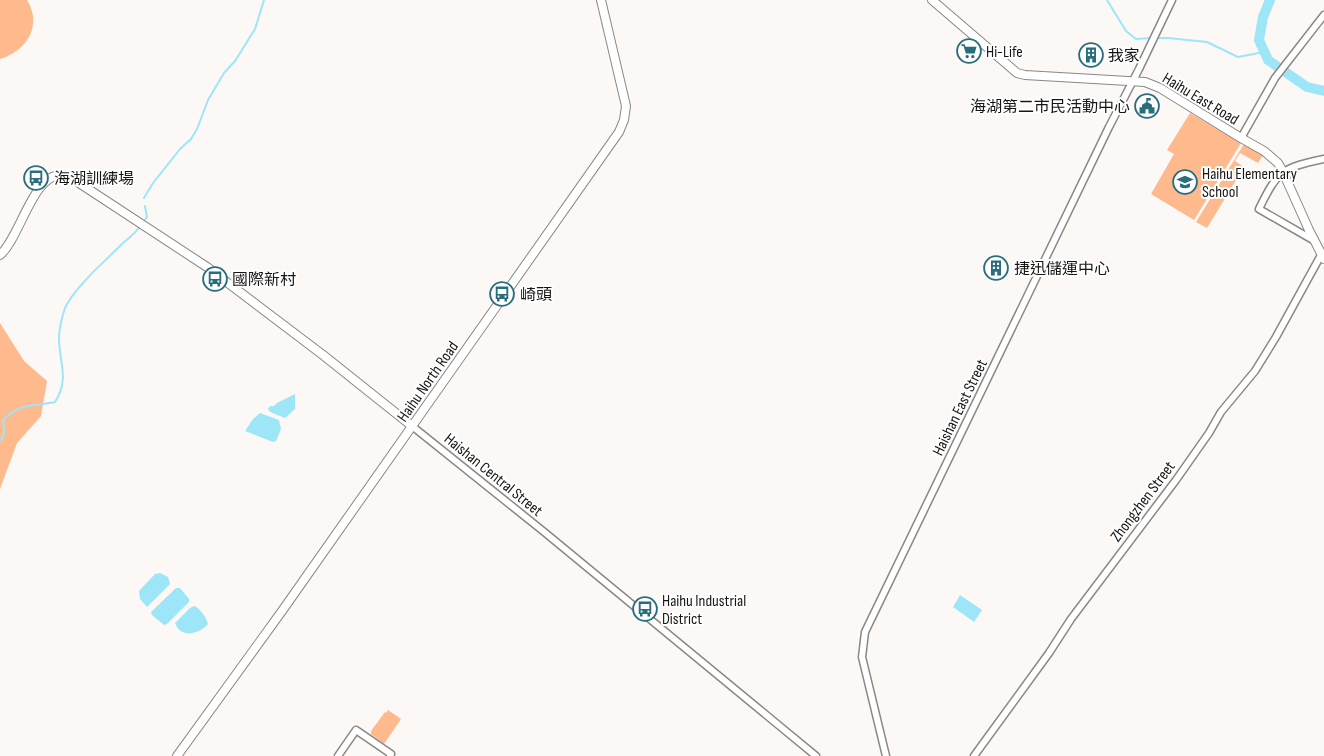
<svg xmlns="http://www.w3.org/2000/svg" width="1324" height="756" viewBox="0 0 1324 756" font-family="'Sofia Sans Condensed','Noto Sans TC',sans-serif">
<rect width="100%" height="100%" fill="#fcf8f6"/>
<path fill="#feb98d" d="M 0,0 L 27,0 C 43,26 26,51 0,59 Z
M 1190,113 L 1241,143 L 1194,220 L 1151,194 L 1174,154 L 1167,150 Z
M 1244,144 L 1263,155 L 1258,163 L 1240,153 L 1235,161 L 1244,167 L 1207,228 L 1196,222 Z
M 0,323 L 24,361 L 47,381 L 41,416 L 17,443 L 0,489 Z
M 388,710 L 401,719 L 384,744 L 371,734 L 371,731 L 385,712 L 386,713 Z"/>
<path fill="#9de6f7" d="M 295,394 L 295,409 L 285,418 L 270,412 L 268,409 L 270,406 L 274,406 L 277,403 Z
M 260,413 L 279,420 L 281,429 L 276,441 L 273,442 L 245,431 L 253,419 Z
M 160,573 L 168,577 L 170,584 L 147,607 L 140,599 L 139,591 L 155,574 Z
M 176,588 L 180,588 L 189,599 L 189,602 L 167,624 L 164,625 L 152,615 L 151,612 Z
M 960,595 L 982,610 L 974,622 L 953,607 Z
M 194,606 C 201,609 206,617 208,624 C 199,634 181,639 175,623 L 190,608 Z"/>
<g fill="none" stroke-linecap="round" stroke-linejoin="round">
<path stroke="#9de6f7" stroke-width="2" d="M 1107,0 L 1126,31 L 1136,39 L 1152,38
M 1157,38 L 1168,38 L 1207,42 L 1238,57 L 1264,52
M 144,198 L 153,183 L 180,149 L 191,139 L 197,129 L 208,100 L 224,73 L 235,61 L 255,29 L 264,0
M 143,222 L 147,217 L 145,206
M 0,441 C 6,435 4,428 3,420 C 22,402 31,407 55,402 C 70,379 59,362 59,338 C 59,330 62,316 65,308 C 74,288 105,261 121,245 C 129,237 133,237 140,226"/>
<path stroke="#9de6f7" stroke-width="10" d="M 1270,0 L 1263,17 L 1259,40 L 1268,60 L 1307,87 L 1324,91"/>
<g stroke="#8a8785" stroke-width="9">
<path id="minor" d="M 1241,138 L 1275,78 L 1324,15
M 1313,240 L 1259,209 C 1278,170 1282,168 1324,159
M 412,426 L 543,531 L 816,756
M 338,756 L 356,730 L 391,754 L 390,756
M 886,756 L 862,657 L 865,632 L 1109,127 L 1139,69 L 1172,0
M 974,756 L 1049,653 L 1071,619 L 1176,480 L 1209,433 L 1221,412 L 1255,371 L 1276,337 L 1321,255"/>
</g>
<g stroke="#8a8785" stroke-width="10">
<path id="tertiary" d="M 932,0 L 1017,73 L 1025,75 L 1145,82 L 1160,88 L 1241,138 L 1264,151 L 1278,163 L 1283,172 L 1309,230 L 1324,259
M 0,255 C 20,238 33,173 62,175 C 67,175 74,180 79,183 L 207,267 L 323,355 L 412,426
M 177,756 L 282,611 L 619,132 L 624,120 L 626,106 L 601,0"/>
</g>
<use href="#minor" stroke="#fff" stroke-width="6"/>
<use href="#tertiary" stroke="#fff" stroke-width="8"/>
</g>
<defs>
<g id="supermarket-ring" transform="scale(1.25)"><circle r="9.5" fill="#fff" stroke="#286e7d" stroke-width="1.5"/><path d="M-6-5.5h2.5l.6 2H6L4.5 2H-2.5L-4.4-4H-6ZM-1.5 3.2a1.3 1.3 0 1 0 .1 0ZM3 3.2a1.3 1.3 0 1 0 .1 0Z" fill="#286e7d"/></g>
<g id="building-ring" transform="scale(1.25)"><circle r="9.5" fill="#fff" stroke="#286e7d" stroke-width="1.5"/><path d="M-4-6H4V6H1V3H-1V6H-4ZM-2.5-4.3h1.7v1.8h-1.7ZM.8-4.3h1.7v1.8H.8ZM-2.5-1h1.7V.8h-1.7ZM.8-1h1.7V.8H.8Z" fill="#286e7d"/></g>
<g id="civic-ring" transform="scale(1.25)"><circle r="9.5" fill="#fff" stroke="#286e7d" stroke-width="1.5"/><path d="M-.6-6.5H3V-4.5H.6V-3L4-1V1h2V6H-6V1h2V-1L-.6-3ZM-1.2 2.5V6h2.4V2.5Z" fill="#286e7d"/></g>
<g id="bus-ring" transform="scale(1.25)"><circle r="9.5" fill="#fff" stroke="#286e7d" stroke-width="1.5"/><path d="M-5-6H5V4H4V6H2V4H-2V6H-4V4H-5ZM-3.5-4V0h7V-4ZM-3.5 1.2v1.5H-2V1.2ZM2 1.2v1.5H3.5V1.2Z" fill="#286e7d"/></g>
<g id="school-ring" transform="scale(1.25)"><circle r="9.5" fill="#fff" stroke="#286e7d" stroke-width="1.5"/><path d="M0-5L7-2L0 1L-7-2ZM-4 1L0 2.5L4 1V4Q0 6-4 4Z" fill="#286e7d"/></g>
</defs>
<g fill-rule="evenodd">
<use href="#supermarket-ring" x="969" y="51"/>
<use href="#building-ring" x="1091" y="55"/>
<use href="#civic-ring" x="1147" y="106"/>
<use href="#bus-ring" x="36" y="178"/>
<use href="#school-ring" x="1185" y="182"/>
<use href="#building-ring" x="996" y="268"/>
<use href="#bus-ring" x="215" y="279"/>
<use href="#bus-ring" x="502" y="294"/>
<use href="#bus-ring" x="645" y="609"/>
</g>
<g text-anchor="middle" stroke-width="4" stroke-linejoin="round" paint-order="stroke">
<g font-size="16" fill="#171615" stroke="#fff" text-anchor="start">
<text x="986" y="57">Hi-Life</text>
<text x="1108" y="61">我家</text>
<text x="1130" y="112" text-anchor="end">海湖第二市民活動中心</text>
<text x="1202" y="179">Haihu Elementary<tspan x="1202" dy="18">School</tspan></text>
<text x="54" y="184">海湖訓練場</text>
<text x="1014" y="274">捷迅儲運中心</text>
<text x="232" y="285">國際新村</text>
<text x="520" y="300">崎頭</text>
<text x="662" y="606">Haihu Industrial<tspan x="662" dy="18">District</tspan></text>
</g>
<g font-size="16" fill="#171615" stroke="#fff">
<text transform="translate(1201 98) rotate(31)" y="6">Haihu East Road</text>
<text transform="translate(427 381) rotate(-55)" y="6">Haihu North Road</text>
<text transform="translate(959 407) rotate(-64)" y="6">Haishan East Street</text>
<text transform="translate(494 474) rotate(39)" y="6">Haishan Central Street</text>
<text transform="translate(1142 501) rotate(-53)" y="6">Zhongzhen Street</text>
</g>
</g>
</svg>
